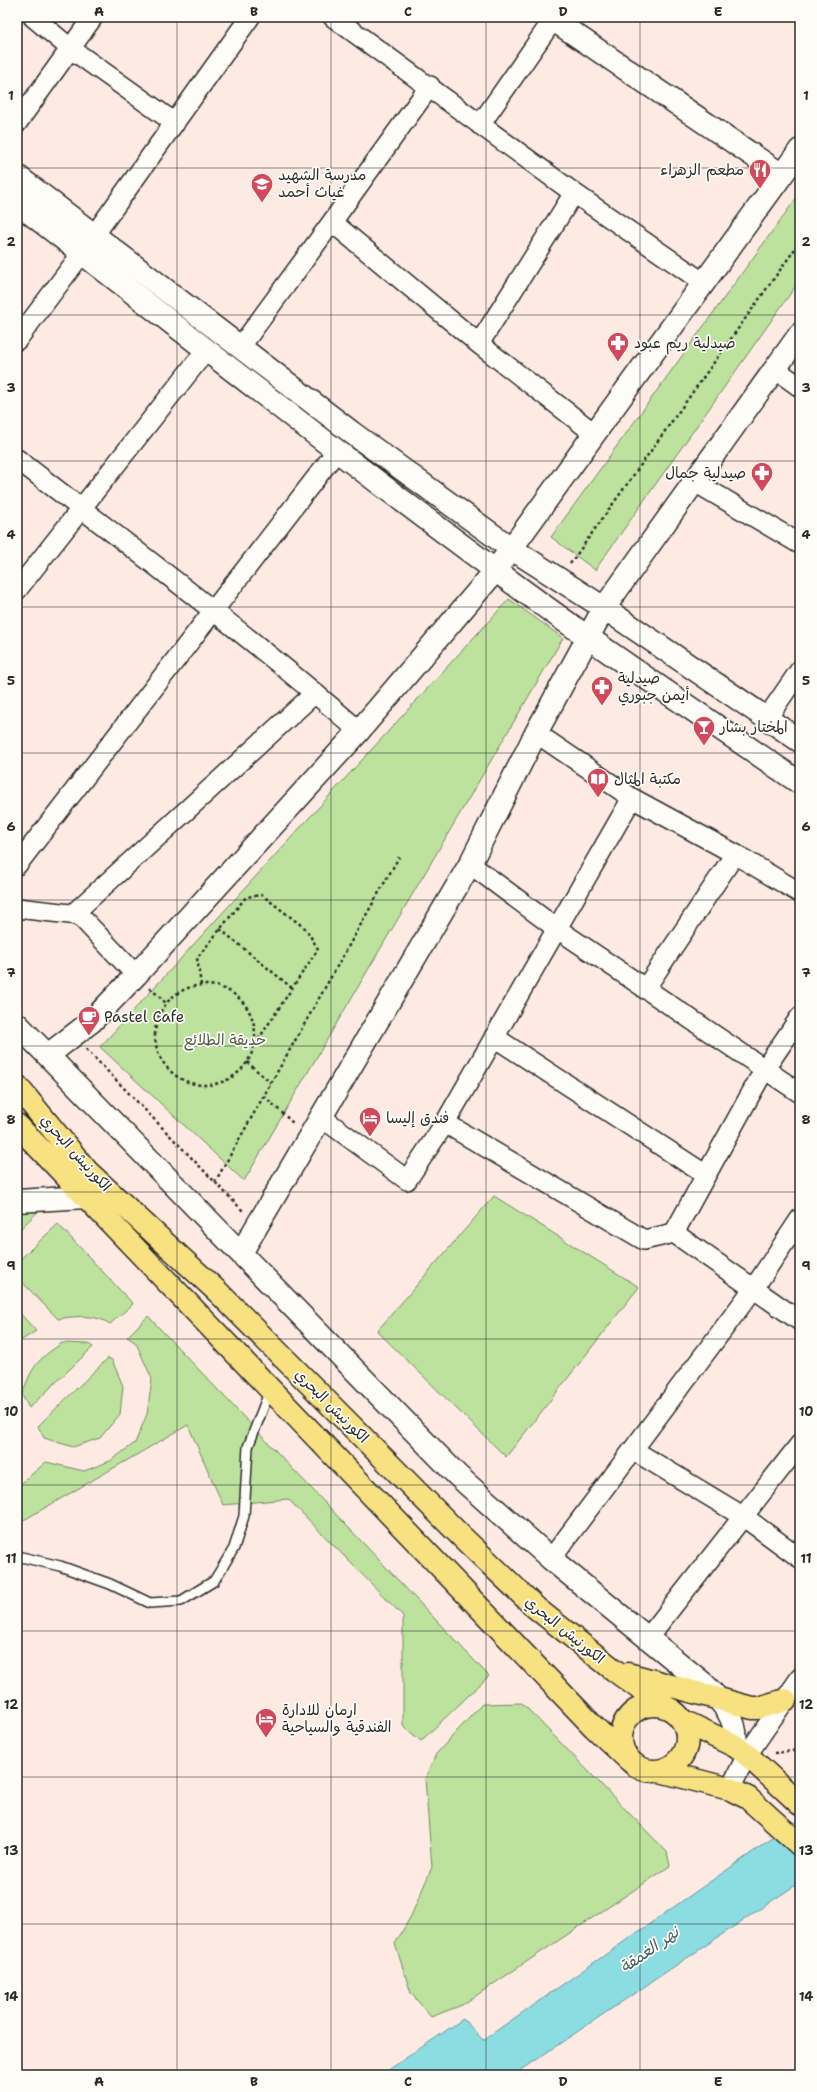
<svg xmlns="http://www.w3.org/2000/svg" width="817" height="2092" viewBox="0 0 817 2092" font-family="'Shantell Sans','Playpen Sans Arabic',sans-serif">
<rect width="100%" height="100%" fill="#fdebe3"/>
<filter id="ink" filterUnits="userSpaceOnUse"><feTurbulence type="fractalNoise" baseFrequency=".025" numOctaves="2"/><feDisplacementMap in="SourceGraphic" scale="8" xChannelSelector="R" yChannelSelector="G"/><feConvolveMatrix kernelMatrix="1 2 1 2 8 2 1 2 1" color-interpolation-filters="sRGB"/></filter>
<g filter="url(#ink)">
<path fill="#bce29d" stroke="#748664" d="M 800,193 L 800,280 L 595,570 L 551,537 Z
M 509,599 L 563,638 L 244,1181 L 100,1047 Z
M 494,1196 L 639,1287 L 506,1457 L 377,1331 Z
M 51,1199 L 17,1232 L 17,1201 Z
M 58,1224 L 133,1304 L 110,1324 C 95,1314 75,1316 58,1319 L 17,1277 L 17,1262 Z
M 17,1310 L 36,1331 L 17,1343 Z
M 148,1316 L 489,1676 L 421,1741 L 403,1726 L 403,1616 L 288,1499 L 223,1505 L 188,1425 L 17,1524 L 17,1487 L 46,1462 L 84,1471 L 110,1461 L 135,1443 L 147,1414 L 152,1379 L 136,1343 L 127,1337 Z
M 62,1343 L 89,1344 L 93,1347 L 29,1408 L 22,1395 C 32,1366 37,1360 62,1343 Z
M 108,1358 L 112,1360 L 123,1386 L 120,1414 L 100,1438 L 73,1447 L 44,1438 L 38,1426 Z
M 522,1703 L 667,1852 L 670,1866 L 462,2005 L 431,2017 L 411,1993 L 395,1944 L 411,1916 L 432,1867 L 425,1779 L 436,1754 L 482,1704 Z"/>
<path fill="#8bdde2" stroke="#659699" d="M 800,1819 L 800,1882 L 513,2075 L 381,2075 L 463,2019 L 483,2040 Z"/>
<path fill="#fdebe3" d="M 442,2031 L 443,2032 L 379,2075 L 380,2073 Z"/>
<g fill="none" stroke-linecap="round" stroke-linejoin="round">
<g stroke="#2b2b2b" stroke-width="12">
<path id="service" d="M 17,1556 L 60,1566 L 110,1584 L 150,1603 L 181,1601 L 214,1581 L 234,1548 L 244,1516 L 248,1447 L 270,1390"/>
</g>
<g stroke="#2b2b2b" stroke-width="22">
<path id="minor" d="M 33,17 L 71,49 L 175,123
M 333,17 L 574,193 L 704,283
M 430,86 L 332,222 L 479,344 L 595,434
M 17,123 L 93,17
M 480,125 L 555,17
M 95,234 L 250,17
M 17,340 L 82,253
M 479,344 L 574,193
M 241,346 L 332,222
M 775,369 L 800,387
M 17,459 C 132,548 249,635 359,731
M 695,482 L 800,544
M 17,590 L 207,349
M 767,718 L 800,670
M 536,733 L 632,798 L 735,854 L 800,893
M 470,864 L 556,928 L 800,1093
M 17,865 L 336,452
M 17,908 L 79,915 L 136,975
M 73,914 L 315,693
M 645,989 L 735,854
M 494,1037 L 706,1175
M 321,1117 L 407,1180 L 445,1123 L 632,798
M 445,1123 L 644,1240 L 674,1233 L 764,1070 L 800,1017
M 674,1233 L 800,1321
M 633,1450 L 744,1517 L 800,1558
M 551,1559 L 754,1288 L 800,1219
M 647,1639 L 800,1444
M 730,1789 L 747,1755 L 800,1678"/>
</g>
<g stroke="#2b2b2b" stroke-width="25">
<path id="tertiary" d="M 549,17 L 782,175
M 17,176 L 351,432 L 512,549 L 604,608 L 800,741
M 17,203 C 176,325 333,451 495,570 C 594,644 698,713 800,783
M 17,1024 L 457,1475 L 551,1559 L 704,1684 C 722,1702 739,1719 735,1746
M 48,1055 L 92,1021 L 136,975 L 359,731 L 495,571 L 800,150
M 17,1201 L 86,1197
M 241,1253 L 470,864 L 536,733 L 604,608 L 800,334"/>
</g>
<g stroke="#2b2b2b" stroke-width="25">
<path id="primary" d="M 17,1086 L 87,1171 L 218,1292 L 462,1537 L 536,1608 L 614,1670 L 665,1707
M 17,1125 L 594,1727 L 629,1760
M 628,1674 L 752,1708 L 758,1708 L 785,1700
M621 1738a33 33 0 1 1 66 0a33 33 0 1 1-66 0Z
M 683,1721 L 735,1746 L 747,1755 L 800,1804
M 660,1771 L 730,1789 L 748,1798 L 800,1845"/>
</g>
<path stroke="#2b2b2b" stroke-width="2.5" stroke-dasharray="3 3" stroke-linecap="butt" d="M 570,564 L 800,242
M 220,929 L 292,988
M155 1035a50 50 0 1 1 100 0a50 50 0 1 1-100 0Z
M 201,985 L 197,958 L 246,897 L 262,895 L 306,929 L 318,949 L 254,1046
M 150,988 L 166,1003
M 86,1049 L 244,1212
M 247,1062 L 271,1083
M 264,1096 L 294,1124
M 215,1182 L 399,857
M 774,1753 L 800,1750"/>
<use href="#service" stroke="#fdfcf7" stroke-width="9"/>
<use href="#minor" stroke="#fdfcf7" stroke-width="19"/>
<use href="#tertiary" stroke="#fdfcf7" stroke-width="22"/>
<use href="#primary" stroke="#f8e181" stroke-width="22"/>
</g>
</g>
<path fill="none" stroke="#2b2b2b" stroke-width="1" stroke-opacity="0.55" d="M 177,17 L 177,2075M 331,17 L 331,2075M 486,17 L 486,2075M 640,17 L 640,2075M 17,168 L 800,168M 17,315 L 800,315M 17,461 L 800,461M 17,607 L 800,607M 17,753 L 800,753M 17,900 L 800,900M 17,1046 L 800,1046M 17,1192 L 800,1192M 17,1339 L 800,1339M 17,1485 L 800,1485M 17,1631 L 800,1631M 17,1777 L 800,1777M 17,1924 L 800,1924"/>
<defs>
<g id="restaurant-pin" transform="scale(1.15)"><path d="M0 17L-7.5 6A9.5 9.5 0 1 1 7.5 6Z" fill="#d1495b" stroke="#fdfcf7"/><path d="M-5-6h1v4h1v-4h1v4h1v-4h1v5L-1.5 .5V6h-2V.5L-5-1ZM5-6V6H3V1.5H1.5Q1.5-4 5-6Z" fill="#fff"/></g>
<g id="school-pin" transform="scale(1.15)"><path d="M0 17L-7.5 6A9.5 9.5 0 1 1 7.5 6Z" fill="#d1495b" stroke="#fdfcf7"/><path d="M0-5L7-2L0 1L-7-2ZM-4 1L0 2.5L4 1V4Q0 6-4 4Z" fill="#fff"/></g>
<g id="pharmacy-pin" transform="scale(1.15)"><path d="M0 17L-7.5 6A9.5 9.5 0 1 1 7.5 6Z" fill="#d1495b" stroke="#fdfcf7"/><path d="M-2-6h4v4h4v4h-4v4h-4v-4h-4v-4h4Z" fill="#fff"/></g>
<g id="bar-pin" transform="scale(1.15)"><path d="M0 17L-7.5 6A9.5 9.5 0 1 1 7.5 6Z" fill="#d1495b" stroke="#fdfcf7"/><path d="M-6-5H6L.8 .8V4.5H3.5V6h-7V4.5H-.8V.8Z" fill="#fff"/></g>
<g id="library-pin" transform="scale(1.15)"><path d="M0 17L-7.5 6A9.5 9.5 0 1 1 7.5 6Z" fill="#d1495b" stroke="#fdfcf7"/><path d="M-6-4Q-3-5.5-.7-3.5V5Q-3 3-6 4ZM6-4Q3-5.5 .7-3.5V5Q3 3 6 4Z" fill="#fff"/></g>
<g id="cafe-pin" transform="scale(1.15)"><path d="M0 17L-7.5 6A9.5 9.5 0 1 1 7.5 6Z" fill="#d1495b" stroke="#fdfcf7"/><path d="M-5.5-4.5H6V0H3Q3 3.5 0 3.5H-2.5Q-5.5 3.5-5.5 0ZM3-3.2v2h1.7v-2ZM-6 4.5H4V6H-6Z" fill="#fff"/></g>
<g id="hotel-pin" transform="scale(1.15)"><path d="M0 17L-7.5 6A9.5 9.5 0 1 1 7.5 6Z" fill="#d1495b" stroke="#fdfcf7"/><path d="M-6-4.5h1.5V1H6V5H4.5V3h-9V5H-6ZM-4 0a1.8 1.8 0 1 1 3.6 0ZM.5 0V-2.5h3Q6-2.5 6 0Z" fill="#fff"/></g>
</defs>
<g fill-rule="evenodd">
<use href="#restaurant-pin" x="760" y="170"/>
<use href="#school-pin" x="262" y="184"/>
<use href="#pharmacy-pin" x="618" y="343"/>
<use href="#pharmacy-pin" x="762" y="473"/>
<use href="#pharmacy-pin" x="602" y="687"/>
<use href="#bar-pin" x="704" y="727"/>
<use href="#library-pin" x="598" y="779"/>
<use href="#cafe-pin" x="89" y="1017"/>
<use href="#hotel-pin" x="370" y="1118"/>
<use href="#hotel-pin" x="266" y="1719"/>
</g>
<g text-anchor="middle" stroke-width="3.5" stroke-linejoin="round" paint-order="stroke">
<g font-size="15" fill="#2b2b2b" stroke="#fdfcf7" text-anchor="start">
<text x="744" y="175" text-anchor="end">مطعم الزهراء</text>
<text x="278" y="180">مدرسة الشهيد<tspan x="278" dy="17">غياث أحمد</tspan></text>
<text x="634" y="348">صيدلية ريم عبود</text>
<text x="746" y="478" text-anchor="end">صيدلية جمال</text>
<text x="618" y="683">صيدلية<tspan x="618" dy="17">أيمن جبوري</tspan></text>
<text x="720" y="732">المختار بشار</text>
<text x="614" y="784">مكتبة المثال</text>
<text x="104" y="1022">Pastel Cafe</text>
<text x="386" y="1123">فندق إليسا</text>
<text x="282" y="1715">ارمان للادارة<tspan x="282" dy="17">الفندقية والسياحية</tspan></text>
</g>
<g font-size="15" fill="#4f5948" stroke="#fdfcf7">
<text x="225" y="1045">حديقة الطلائع</text>
</g>
<g font-size="15" fill="#2b2b2b" stroke="#fdfcf7">
<text transform="translate(76 1153) rotate(48)" y="5">الكورنيش البحري</text>
<text transform="translate(332 1406) rotate(45)" y="5">الكورنيش البحري</text>
<text transform="translate(565 1630) rotate(39)" y="5">الكورنيش البحري</text>
</g>
<g font-size="16" font-style="italic" fill="#486062" stroke="#fdfcf7">
<text transform="translate(649 1949) rotate(-35)" y="6">نهر الغمقة</text>
</g>
</g>
<rect width="817" height="2092" fill="none" stroke="#fdfcf7" stroke-width="44"/>
<rect x="22" y="22" width="773" height="2048" fill="none" stroke="#2b2b2b" stroke-width="1.5"/>
<g font-size="13" text-anchor="middle" font-weight="bold" fill="#2b2b2b">
<text x="99" y="16">A</text>
<text x="254" y="16">B</text>
<text x="408" y="16">C</text>
<text x="563" y="16">D</text>
<text x="718" y="16">E</text>
<text x="11" y="100">1</text>
<text x="806" y="100">1</text>
<text x="11" y="246">2</text>
<text x="806" y="246">2</text>
<text x="11" y="392">3</text>
<text x="806" y="392">3</text>
<text x="11" y="539">4</text>
<text x="806" y="539">4</text>
<text x="11" y="685">5</text>
<text x="806" y="685">5</text>
<text x="11" y="831">6</text>
<text x="806" y="831">6</text>
<text x="11" y="977">7</text>
<text x="806" y="977">7</text>
<text x="11" y="1124">8</text>
<text x="806" y="1124">8</text>
<text x="11" y="1270">9</text>
<text x="806" y="1270">9</text>
<text x="11" y="1416">10</text>
<text x="806" y="1416">10</text>
<text x="11" y="1563">11</text>
<text x="806" y="1563">11</text>
<text x="11" y="1709">12</text>
<text x="806" y="1709">12</text>
<text x="11" y="1855">13</text>
<text x="806" y="1855">13</text>
<text x="11" y="2001">14</text>
<text x="806" y="2001">14</text>
<text x="99" y="2086">A</text>
<text x="254" y="2086">B</text>
<text x="408" y="2086">C</text>
<text x="563" y="2086">D</text>
<text x="718" y="2086">E</text>
</g>
</svg>
